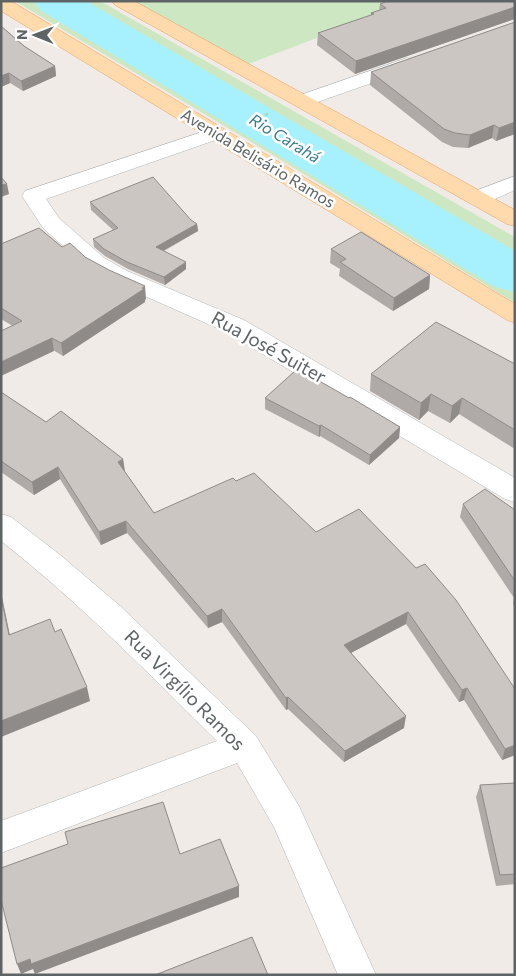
<svg xmlns="http://www.w3.org/2000/svg" width="516" height="976" viewBox="0 0 516 976" font-family="Commissioner,sans-serif">
<rect width="100%" height="100%" fill="#f0ebe6"/>
<path fill="#cde7c3" d="M 15,1 L 100,1 L 515,237 L 515,303 L 263,149 Z
M 121,1 L 415,1 L 240,67 Z"/>
<g fill="none" stroke-linecap="round" stroke-linejoin="round">
<path fill="#a7f1ff" fill-rule="evenodd" d="M 34,1 L 86,1 L 515,251 L 515,292 L 495,287 L 40,10 Z"/>
<g stroke="#b1b6b8" stroke-width="1">
<path id="street" d="M 407,58 L 414,60 L 416,64 L 414,68 L 309,105 L 302,107 L 295,105 L 292,101 L 295,97 Z
M 217,127 L 224,129 L 227,133 L 224,137 L 46,199 L 59,218 L 104,258 L 127,271 L 244,320 L 515,478 L 515,502 L 505,499 L 226,332 L 111,281 L 88,268 L 43,228 L 22,196 L 25,191 Z
M 515,176 L 515,190 L 486,203 L 478,204 L 470,203 L 467,198 L 470,193 Z
M 1,514 L 11,517 L 59,554 L 119,605 L 256,736 L 299,806 L 376,975 L 338,975 L 274,827 L 237,763 L 1,853 L 1,821 L 217,741 C 147,672 79,602 1,541 Z"/>
</g>
<g stroke="#f19e5e" stroke-width="1">
<path id="primary" d="M 1,1 L 11,1 L 515,304 L 515,323 L 507,320 L 1,11 Z
M 112,1 L 134,1 L 515,210 L 515,226 L 507,224 L 115,5 Z"/>
</g>
<path stroke="#a7d9a6" stroke-width="2.5" stroke-dasharray="4 2" stroke-linecap="butt" d="M 248,121 L 268,114"/>
<use href="#street" fill="#fff" fill-rule="evenodd"/>
<use href="#primary" fill="#ffdaac" fill-rule="evenodd"/>
</g>
<path fill="#afaaa8" d="M 515,1 L 515,19 L 355,74 L 317,45 L 318,33 L 371,15 L 371,13 L 379,10 L 380,4 Z
M 1,26 L 24,46 L 55,66 L 56,76 L 23,91 L 10,83 L 1,87 Z
M 371,72 L 515,134 L 496,141 L 492,138 L 468,148 L 453,147 L 442,142 L 370,85 Z
M 90,202 L 191,220 L 197,224 L 198,231 L 164,251 L 186,269 L 165,285 L 128,269 L 105,256 L 94,247 L 93,239 L 113,230 L 91,210 Z
M 1,244 L 62,247 L 85,257 L 146,299 L 145,300 L 145,302 L 63,356 L 1,319 Z
M 331,249 L 430,275 L 429,289 L 393,311 L 339,276 L 340,269 L 330,263 Z
M 515,364 L 515,449 L 459,414 L 450,423 L 428,411 L 419,420 L 370,391 L 371,374 Z
M 1,392 L 46,422 L 123,459 L 125,472 L 154,513 L 236,481 L 316,532 L 359,509 L 515,755 L 502,760 L 464,700 L 459,702 L 406,624 L 351,653 L 404,728 L 344,762 L 288,709 L 286,710 L 222,622 L 208,628 L 127,533 L 101,545 L 60,479 L 34,495 L 1,472 Z
M 265,398 L 349,398 L 400,427 L 399,438 L 369,465 L 320,436 L 319,437 L 265,409 Z
M 463,504 L 515,510 L 515,608 L 513,604 L 514,598 L 460,517 Z
M 515,783 L 515,884 L 496,886 L 476,797 L 480,785 Z"/>
<path fill="#8f8b88" d="M 515,7 L 514,19 L 355,74 L 356,61 Z
M 55,66 L 56,76 L 23,91 L 21,81 Z
M 9,73 L 10,83 L 1,87 L 1,76 Z
M 515,122 L 515,134 L 496,141 L 499,128 Z
M 494,125 L 492,138 L 468,148 L 470,135 Z
M 7,184 L 9,194 L 1,197 L 1,185 Z
M 197,224 L 198,231 L 157,254 L 156,247 Z
M 186,262 L 186,269 L 165,285 L 164,277 Z
M 430,275 L 429,289 L 393,311 L 394,298 Z
M 145,286 L 146,299 L 145,300 L 145,302 L 63,356 L 61,343 Z
M 52,338 L 54,351 L 1,376 L 1,362 Z
M 431,394 L 428,411 L 419,420 L 421,403 Z
M 462,398 L 459,414 L 450,423 L 452,406 Z
M 321,425 L 320,436 L 319,437 L 319,426 Z
M 400,427 L 399,438 L 369,465 L 370,455 Z
M 123,459 L 125,472 L 118,462 Z
M 58,467 L 60,479 L 34,495 L 32,482 Z
M 126,521 L 127,533 L 101,545 L 99,532 Z
M 1,592 L 13,650 L 9,635 L 1,597 Z
M 222,609 L 222,622 L 208,628 L 207,616 Z
M 408,612 L 406,624 L 343,657 L 344,645 Z
M 87,687 L 90,701 L 1,737 L 1,721 Z
M 467,688 L 464,700 L 459,702 L 462,690 Z
M 288,697 L 288,709 L 286,710 L 286,698 Z
M 406,716 L 404,728 L 344,762 L 345,751 Z
M 515,745 L 515,755 L 502,760 L 505,749 Z
M 239,886 L 239,897 L 35,974 L 33,969 L 21,974 L 17,964 Z"/>
<path fill="#ccc6c3" stroke="#8f8b88" d="M 388,1 L 515,1 L 515,7 L 356,61 L 318,33 L 374,14 L 371,13 L 386,8 L 380,4 Z
M 515,22 L 515,122 L 499,128 L 494,125 L 470,135 L 455,133 L 444,129 L 371,72 Z
M 1,26 L 24,46 L 55,66 L 21,81 L 9,73 L 1,76 Z
M 1,177 L 7,184 L 1,185 Z
M 153,177 L 191,220 L 197,224 L 156,247 L 186,262 L 164,277 L 127,262 L 104,249 L 93,239 L 118,228 L 90,202 Z
M 39,228 L 62,247 L 70,243 L 85,257 L 109,270 L 145,286 L 142,288 L 144,289 L 61,343 L 52,338 L 1,362 L 1,331 L 22,321 L 1,308 L 1,244 Z
M 361,232 L 430,275 L 394,298 L 340,262 L 346,259 L 331,249 Z
M 436,322 L 515,364 L 515,430 L 462,398 L 452,406 L 431,394 L 421,403 L 371,374 Z
M 295,371 L 307,377 L 309,375 L 349,398 L 350,397 L 400,427 L 370,455 L 321,425 L 319,426 L 265,398 Z
M 1,392 L 46,422 L 61,411 L 123,459 L 118,462 L 154,513 L 233,478 L 236,481 L 254,473 L 316,532 L 359,509 L 416,568 L 425,564 L 456,600 L 515,689 L 515,745 L 505,749 L 467,688 L 462,690 L 408,612 L 344,645 L 406,716 L 345,751 L 288,697 L 286,698 L 222,609 L 207,616 L 126,521 L 99,532 L 58,467 L 32,482 L 1,461 Z
M 485,489 L 515,510 L 515,581 L 463,504 Z
M 1,597 L 9,635 L 50,619 L 55,632 L 61,629 L 87,687 L 1,721 Z
M 515,783 L 515,874 L 500,875 L 480,785 Z
M 163,802 L 180,854 L 220,839 L 239,886 L 31,964 L 30,959 L 17,964 L 1,900 L 1,868 L 68,844 L 65,832 Z
M 252,937 L 268,975 L 155,975 Z"/>
<g text-anchor="middle" stroke-width="5" stroke-linejoin="round" paint-order="stroke">
<g font-size="16" font-style="italic" fill="#387b8e" stroke="#fff">
<text transform="translate(285 138) rotate(31)" y="6">Rio Carahá</text>
</g>
<g font-size="16" fill="#5e6466" stroke="#fff">
<text transform="translate(258 158) rotate(31)" y="6">Avenida Belisário Ramos</text>
</g>
<g font-size="19" fill="#5e6466" stroke="#fff">
<text transform="translate(269 347) rotate(29)" y="7">Rua José Suiter</text>
<text transform="translate(185 690) rotate(45)" y="7">Rua Virgílio Ramos</text>
</g>
</g>
<rect width="516" height="976" fill="none" stroke="#5e6466" stroke-width="5"/>
<g transform="translate(35 35) rotate(271)" stroke="#ffffff" stroke-width="4" paint-order="stroke">
<path d="M0-4L9 19L0 12L-9 19Z" fill="#5e6466"/>
<text y="-8" font-size="14" font-weight="bold" text-anchor="middle" fill="#5e6466">N</text>
</g>
</svg>
